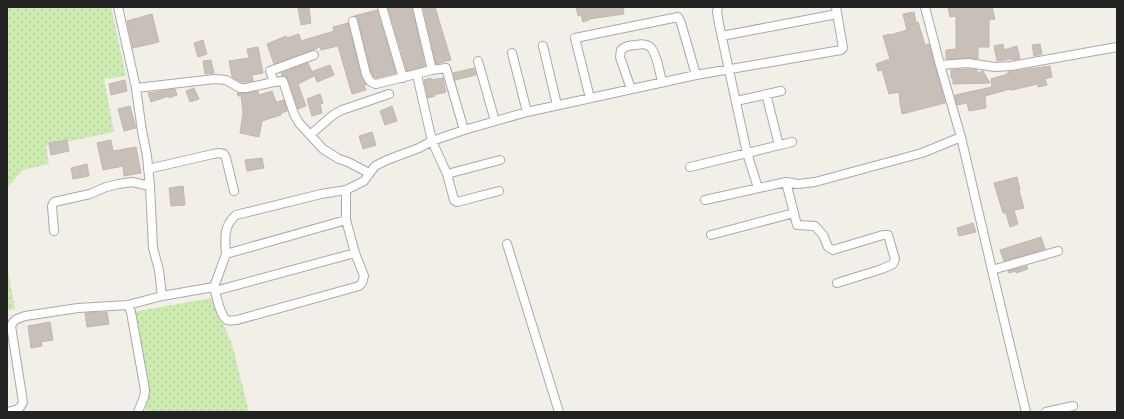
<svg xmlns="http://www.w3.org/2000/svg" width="1124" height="419" viewBox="0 0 1124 419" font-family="'Alegreya Sans',sans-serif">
<defs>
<pattern id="grass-dots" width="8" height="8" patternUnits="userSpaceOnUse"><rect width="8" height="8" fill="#cdebb0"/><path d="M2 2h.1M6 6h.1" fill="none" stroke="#b0c997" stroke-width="1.8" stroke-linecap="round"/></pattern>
</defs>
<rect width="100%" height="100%" fill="#f2efe9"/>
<path fill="url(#grass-dots)" d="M 7,7 L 111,7 L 126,76 L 104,79 L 114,132 L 46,146 L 49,164 L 23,170 L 7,188 Z
M 7,265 L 15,309 L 7,310 Z
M 212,298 L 232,344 L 249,412 L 147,412 L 127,313 Z"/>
<path fill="#c7bfb8" stroke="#c4b6ab" d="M 298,7 L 309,7 L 311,23 L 301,25 Z
M 388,7 L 412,7 L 425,66 L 407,71 Z
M 423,7 L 435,7 L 451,60 L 436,64 Z
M 576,7 L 623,7 L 624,14 L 589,19 L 589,20 L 583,22 L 581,15 L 578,16 Z
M 948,7 L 992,7 L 995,19 L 989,20 L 989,47 L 978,47 L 978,59 L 968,58 L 946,59 L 946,50 L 956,49 L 956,16 L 950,17 Z
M 377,10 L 396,73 L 376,78 L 374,77 L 371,72 L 358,20 L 357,17 L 354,16 Z
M 914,12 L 916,23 L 918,22 L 925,45 L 929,44 L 945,103 L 902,114 L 900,103 L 899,92 L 889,94 L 882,70 L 878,71 L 876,64 L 890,59 L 883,36 L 890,34 L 890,35 L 907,30 L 903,14 Z
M 152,14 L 159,42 L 133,48 L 127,21 Z
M 348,23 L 361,75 L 366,85 L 364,85 L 366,90 L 352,94 L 338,46 L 321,50 L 320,47 L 274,64 L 267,44 L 286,36 L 287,38 L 299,34 L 301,41 L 334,31 L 333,27 Z
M 203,40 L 207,54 L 198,57 L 194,43 Z
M 1003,44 L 1004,50 L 1017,46 L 1020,59 L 1012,60 L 1011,59 L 997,61 L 994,46 Z
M 1040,44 L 1042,54 L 1034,56 L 1032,45 Z
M 258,47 L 263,73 L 252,75 L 253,81 L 245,82 L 241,82 L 232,77 L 229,61 L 249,58 L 247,49 Z
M 211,60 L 214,73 L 205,74 L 203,61 Z
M 308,63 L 314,76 L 298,84 L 306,106 L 298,109 L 288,79 L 285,76 L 282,76 L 281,73 Z
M 330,65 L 334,75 L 317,82 L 313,71 Z
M 1050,66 L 1052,77 L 1045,79 L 1047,85 L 1038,87 L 1038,84 L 1012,90 L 1010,90 L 1010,89 L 985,96 L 986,108 L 969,111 L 967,103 L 957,105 L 955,95 L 992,87 L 991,79 L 1008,74 L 1008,72 Z
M 474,68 L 476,75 L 455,80 L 453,73 Z
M 968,69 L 977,70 L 977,73 L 983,71 L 990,83 L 953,84 L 953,78 L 951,78 L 951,70 Z
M 431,78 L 431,80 L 443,78 L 446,92 L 434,95 L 435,96 L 428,98 L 424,80 Z
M 125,80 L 127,91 L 111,95 L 109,84 Z
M 194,88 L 199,99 L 190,102 L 186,91 Z
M 175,89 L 177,95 L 169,98 L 169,96 L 151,102 L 148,93 Z
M 258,91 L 259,95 L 272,91 L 276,102 L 284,100 L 287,111 L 281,113 L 281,115 L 262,121 L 259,137 L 240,133 L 243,113 L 241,96 L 238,96 L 237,93 L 246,93 Z
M 320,94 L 323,103 L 320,104 L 322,113 L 312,116 L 307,99 Z
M 130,106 L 136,128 L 124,131 L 118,109 Z
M 392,106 L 397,121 L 385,125 L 380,111 Z
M 372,132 L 376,145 L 363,149 L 359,136 Z
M 67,140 L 69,151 L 51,155 L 49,143 Z
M 111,140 L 113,151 L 136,147 L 141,173 L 124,176 L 123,166 L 103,170 L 97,143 Z
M 262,158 L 264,168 L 247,171 L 245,160 Z
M 87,164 L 89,176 L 73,179 L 71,168 Z
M 1017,177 L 1020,190 L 1019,190 L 1024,208 L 1014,210 L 1018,224 L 1010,227 L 1006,213 L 1003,213 L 994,183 Z
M 183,186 L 185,205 L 171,206 L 169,188 Z
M 973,223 L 976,232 L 959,236 L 957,228 Z
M 1041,237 L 1045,249 L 1004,261 L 1000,250 Z
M 1027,266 L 1028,269 L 1016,273 L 1016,271 L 1009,273 L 1008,271 Z
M 107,312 L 109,324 L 87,327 L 85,313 Z
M 50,322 L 53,340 L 41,342 L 42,346 L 31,348 L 28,326 Z"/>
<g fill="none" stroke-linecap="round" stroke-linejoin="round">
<g stroke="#a9a9a9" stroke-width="10">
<path id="minor" d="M 118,7 L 136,88 L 142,131 L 147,156 L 150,186 L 153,248 L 159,270 L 162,296 L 128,305 L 131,312 L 145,390 L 144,397 L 138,412
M 382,7 L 403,78
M 417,7 L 432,70
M 718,7 L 717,12 L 719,24 L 747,153 L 758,188
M 925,7 L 940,65 L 961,137 L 992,270 L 1026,412
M 353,21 L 366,74 C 369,80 370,83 376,84 L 432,70 L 446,68 L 464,130
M 722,36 L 837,14
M 543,46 L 557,105
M 512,53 L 527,112
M 314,55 L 270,71 L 274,82 L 283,81 L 294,114 L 299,123 L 310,135 L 323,149 L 339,159 L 348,162 L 369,173
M 478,61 L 495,121
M 940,65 L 968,63 L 995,67 L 1011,66 L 1117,47
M 417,75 L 432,141 L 447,174 L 454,200 L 457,202 L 461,201 L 499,191
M 136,88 L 215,79 L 226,80 L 240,88 L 246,88 L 274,82
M 631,89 L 620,57 L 621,50 C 625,46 631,45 636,45 C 640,44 646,44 649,46 C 656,50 660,74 662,82
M 766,94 L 779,145
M 590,98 L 575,38 L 585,36 L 678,17 L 681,23 L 696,75
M 736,101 L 781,91
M 310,135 L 333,115 L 342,110 L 389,94
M 690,167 L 792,142
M 148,169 L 213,154 L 219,153 L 224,154 L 226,158 L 234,191
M 447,174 L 500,160
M 786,182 L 797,225 L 815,226 L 823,235 L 828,247 L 833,250 L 883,235 L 888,235 L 895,259 L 893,264 L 882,269 L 837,283
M 705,200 L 786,182 L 798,184 L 815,182 L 922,153 L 961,137
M 54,231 L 52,206 L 54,202 L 90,194 L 106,187 L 119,184 L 132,182 L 150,186
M 711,235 L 794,213
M 507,244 L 559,412
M 226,254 C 225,239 223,226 236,215 L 321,194 L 346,190 L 364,181 L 375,166 L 387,160 L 419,148 L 432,141 L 464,130 L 527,112 L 696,75 L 841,50 L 843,48 L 836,7
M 992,270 L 1058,251
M 214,287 L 226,254 L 346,220
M 215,291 L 355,253
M 162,296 L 214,287 C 216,294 220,316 227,320 C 230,321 234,320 237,320 L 359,286 L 362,283 L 364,276 L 355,253 L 346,220 L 346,190
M 7,412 C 16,410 19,411 23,402 L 11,326 C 14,319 17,319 25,316 L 78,308 L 128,305
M 1046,412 L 1073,406"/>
</g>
<use href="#minor" stroke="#fff" stroke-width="8"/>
</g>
<rect width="1124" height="419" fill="none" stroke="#222222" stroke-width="16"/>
</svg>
